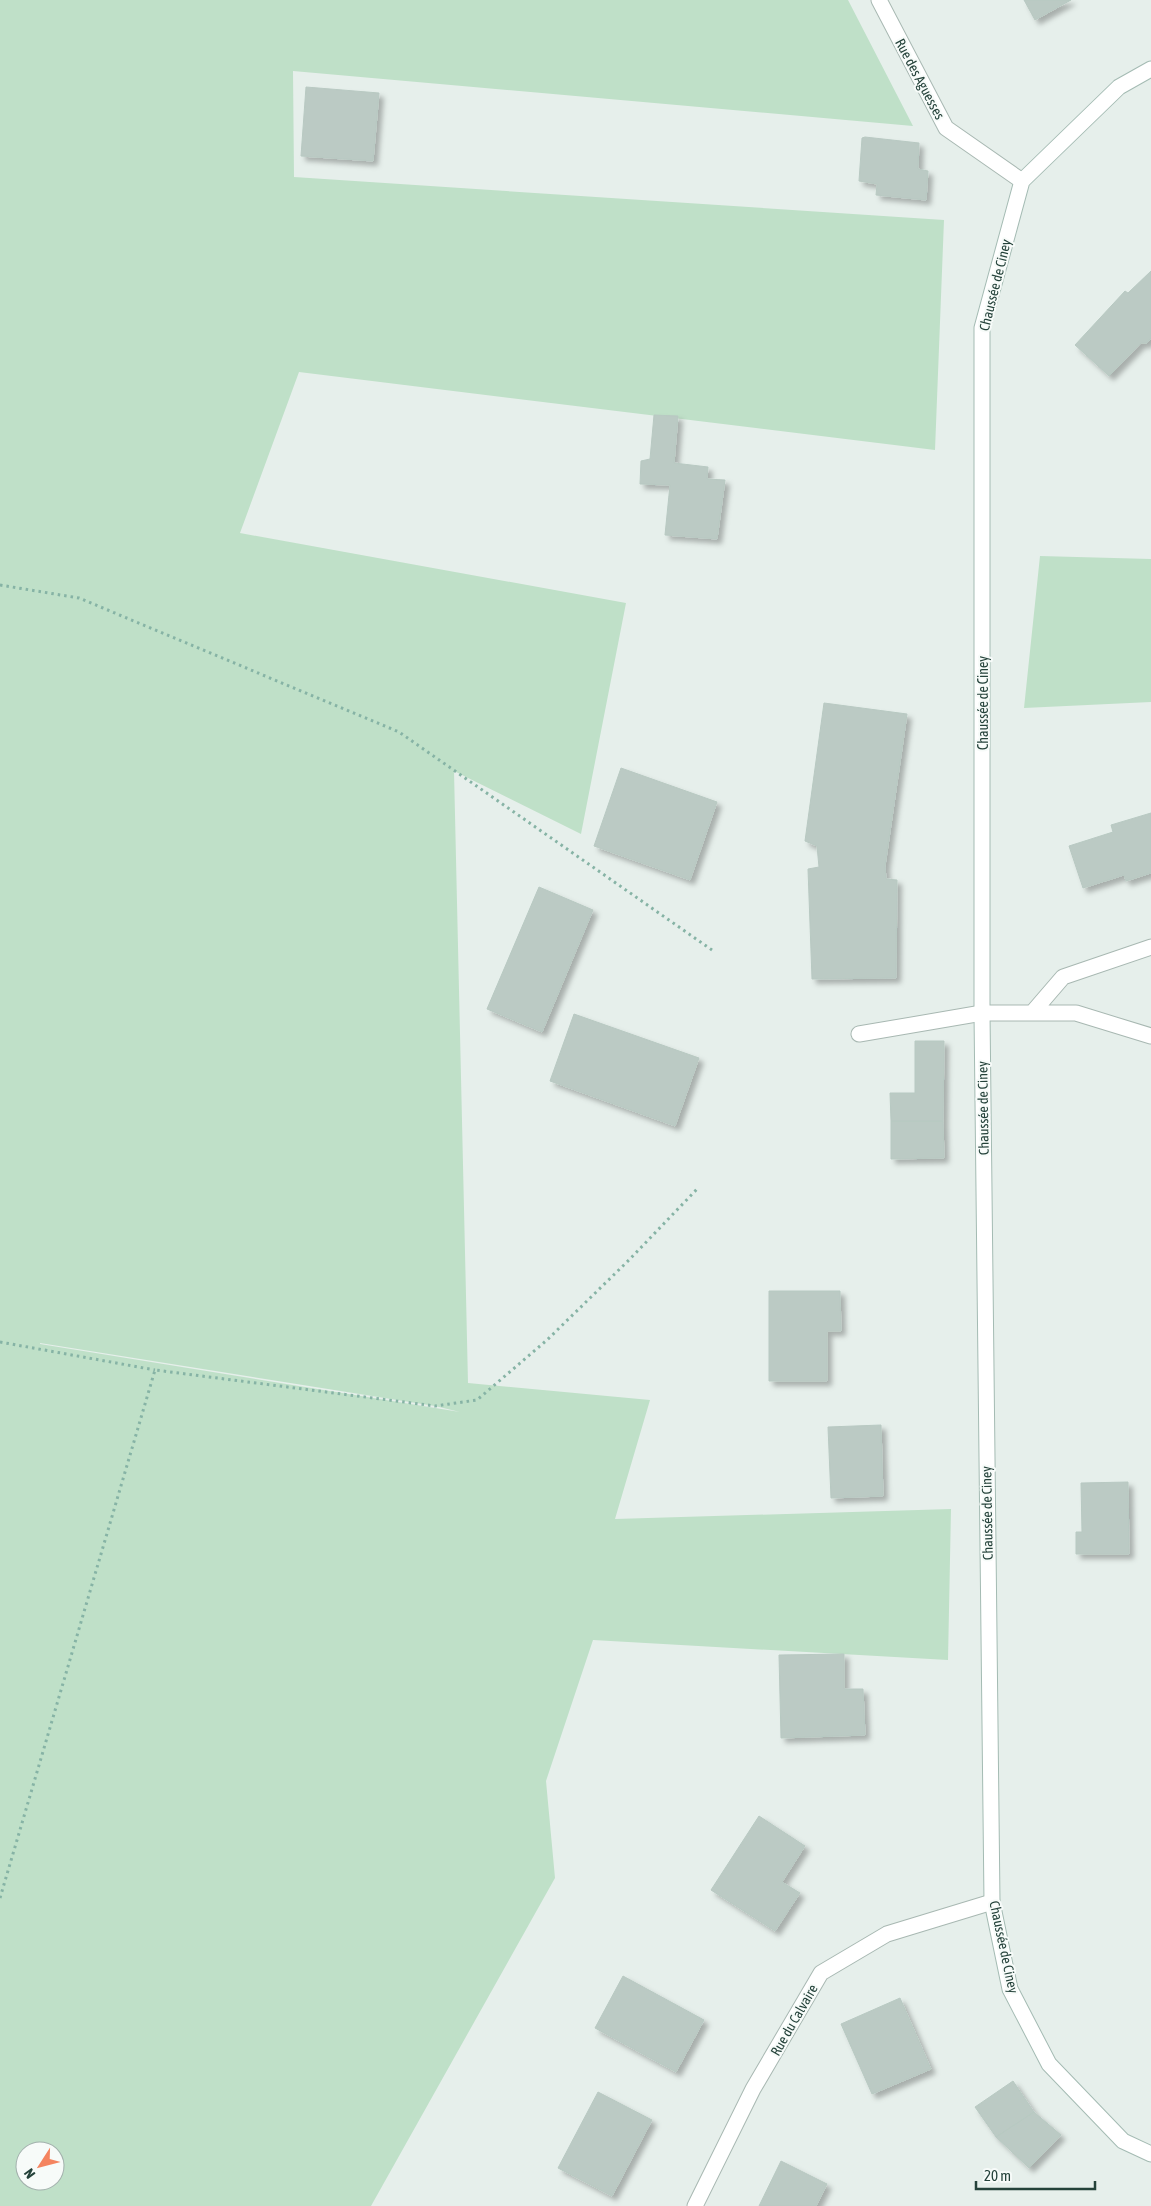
<svg xmlns="http://www.w3.org/2000/svg" width="1151" height="2206" viewBox="0 0 1151 2206" font-family="'Asap Condensed',sans-serif">
<defs>
<filter id="shadow"><feDropShadow dx="4.5" dy="4.5" stdDeviation="2.5" flood-color="#0004"/></filter>
</defs>
<rect width="100%" height="100%" fill="#e6efeb"/>
<path fill="#bfe0c8" fill-rule="evenodd" d="M 0,0 L 848,0 L 913,126 L 293,71 L 294,177 L 944,220 L 935,450 L 299,372 L 240,533 L 626,603 L 581,834 L 454,771 L 468,1383 L 650,1400 L 615,1519 L 951,1509 L 948,1660 L 593,1640 L 546,1781 L 555,1878 L 371,2206 L 0,2206 ZM 40,1343 L 435,1406 L 460,1412 L 40,1344 ZM 25,2151 L 55,2151 L 55,2181 L 25,2181 Z
M 1040,556 L 1151,559 L 1151,702 L 1024,708 Z"/>
<path fill="#bbcac4" stroke="#b8c9c2" filter="url(#shadow)" d="M 1024,0 L 1071,0 L 1035,20 Z
M 306,87 L 379,93 L 373,161 L 301,156 Z
M 865,137 L 919,143 L 918,169 L 928,171 L 926,200 L 876,195 L 877,184 L 859,181 L 862,138 Z
M 1151,271 L 1151,338 L 1147,343 L 1141,343 L 1109,376 L 1075,345 L 1125,291 L 1128,293 Z
M 654,415 L 678,416 L 674,463 L 708,467 L 707,479 L 725,480 L 717,539 L 665,535 L 670,485 L 640,484 L 641,461 L 650,459 Z
M 824,703 L 907,714 L 885,866 L 886,879 L 897,880 L 896,978 L 812,979 L 808,869 L 819,867 L 817,846 L 805,841 Z
M 621,768 L 717,802 L 690,880 L 594,846 Z
M 1151,813 L 1151,873 L 1126,881 L 1124,875 L 1083,888 L 1069,846 L 1113,832 L 1111,825 Z
M 539,887 L 593,910 L 542,1032 L 487,1009 Z
M 574,1014 L 699,1058 L 675,1126 L 550,1081 Z
M 915,1041 L 944,1041 L 943,1121 L 891,1121 L 890,1093 L 915,1093 Z
M 891,1121 L 943,1121 L 944,1158 L 891,1159 Z
M 769,1291 L 840,1291 L 841,1331 L 827,1331 L 827,1381 L 769,1381 Z
M 881,1425 L 883,1496 L 831,1498 L 828,1427 Z
M 1128,1482 L 1129,1554 L 1076,1554 L 1076,1532 L 1082,1532 L 1081,1483 Z
M 844,1654 L 844,1689 L 863,1689 L 865,1735 L 781,1738 L 779,1655 Z
M 759,1816 L 805,1846 L 782,1882 L 800,1893 L 775,1931 L 711,1890 Z
M 623,1976 L 704,2020 L 676,2072 L 595,2028 Z
M 900,1998 L 931,2069 L 872,2094 L 841,2024 Z
M 1013,2081 L 1034,2112 L 996,2137 L 975,2107 Z
M 598,2092 L 652,2120 L 612,2196 L 558,2168 Z
M 1034,2112 L 1061,2135 L 1029,2168 L 996,2137 Z
M 781,2161 L 827,2184 L 816,2206 L 759,2206 Z"/>
<g fill="none" stroke-linecap="round" stroke-linejoin="round">
<g stroke="#a8b8b2" stroke-width="17">
<path id="lane" d="M 859,1034 L 982,1013"/>
</g>
<g stroke="#a8b8b2" stroke-width="17">
<path id="street" d="M 879,0 L 946,128 L 1022,181
M 982,1013 L 1076,1013 L 1151,1036
M 1032,1013 L 1063,977 L 1151,947
M 695,2206 L 753,2089 L 821,1973 L 887,1934 L 992,1902"/>
</g>
<g stroke="#a4bbb3" stroke-width="17">
<path id="secondary" d="M 1151,69 L 1119,87 L 1022,181 L 982,328 L 982,1013 L 992,1902 L 1010,1989 L 1049,2064 L 1123,2141 L 1151,2154"/>
</g>
<path stroke="#86b3a5" stroke-width="3" stroke-dasharray="2.5 4" stroke-linecap="butt" d="M 0,585 L 79,598 L 399,732 L 712,950
M 0,1342 L 155,1370
M 0,1898 L 155,1370 L 435,1406 L 477,1400 L 547,1340 L 629,1260 L 699,1187"/>
<use href="#lane" stroke="#fff" stroke-width="15"/>
<use href="#street" stroke="#fff" stroke-width="15"/>
<use href="#secondary" stroke="#fff" stroke-width="15"/>
</g>
<g text-anchor="middle" stroke-width="4" stroke-linejoin="round" paint-order="stroke">
<g font-size="14" fill="#24423a" stroke="#f7fbf9">
<text transform="translate(920 79) rotate(62)" y="5">Rue des Aguesses</text>
<text transform="translate(995 285) rotate(-76)" y="5">Chaussée de Ciney</text>
<text transform="translate(983 703) rotate(-90)" y="5">Chaussée de Ciney</text>
<text transform="translate(983 1108) rotate(-91)" y="5">Chaussée de Ciney</text>
<text transform="translate(987 1513) rotate(-91)" y="5">Chaussée de Ciney</text>
<text transform="translate(1004 1947) rotate(78)" y="5">Chaussée de Ciney</text>
<text transform="translate(794 2020) rotate(-60)" y="5">Rue du Calvaire</text>
</g>
</g>
<g transform="translate(40 2166) rotate(234)"><circle r="24" fill="#f7fbf9" stroke="#a3b1ad"/>
<path d="M0-4L9 19L0 12L-9 19Z" fill="#f4845f"/>
<text y="-8" font-size="14" font-weight="bold" text-anchor="middle" fill="#24423a">N</text>
</g>
<path d="M976 2181v8h119v-8" fill="none" stroke="#24423a" stroke-width="2.5"/>
<text x="984" y="2181" font-size="15" fill="#24423a" stroke="#f7fbf9" stroke-width="4" paint-order="stroke">20 m</text>
</svg>
